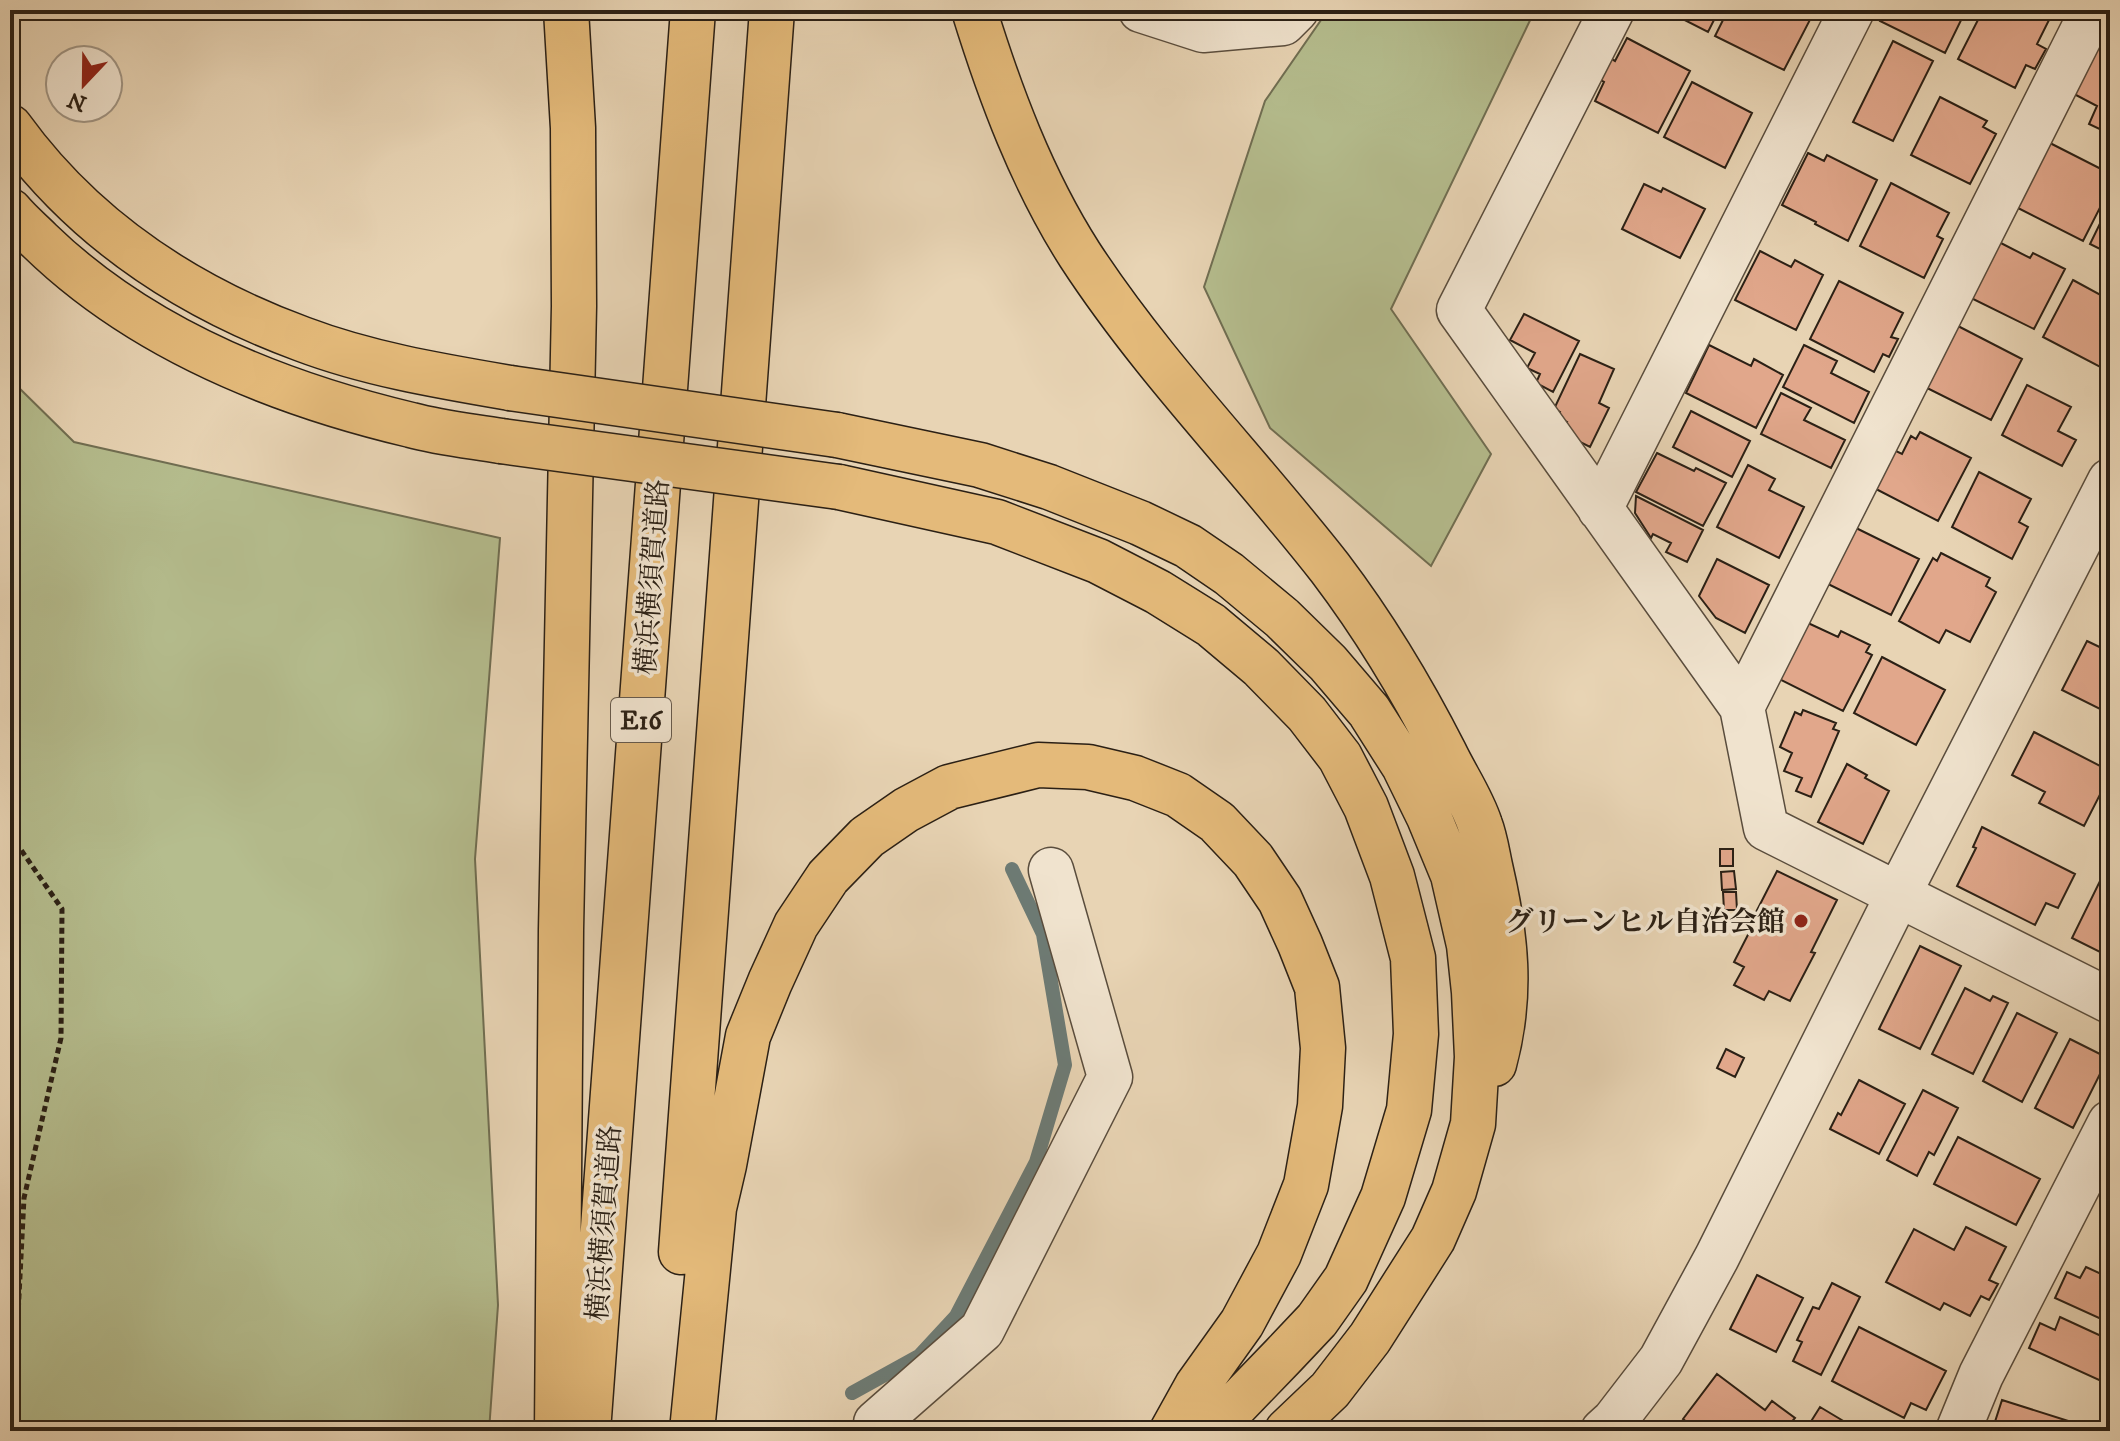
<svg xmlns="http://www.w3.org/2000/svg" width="2120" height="1441" viewBox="0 0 2120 1441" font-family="'IM FELL DW Pica','Noto Serif JP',serif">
<rect width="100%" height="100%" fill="#e8d4b4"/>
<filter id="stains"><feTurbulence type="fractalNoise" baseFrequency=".0025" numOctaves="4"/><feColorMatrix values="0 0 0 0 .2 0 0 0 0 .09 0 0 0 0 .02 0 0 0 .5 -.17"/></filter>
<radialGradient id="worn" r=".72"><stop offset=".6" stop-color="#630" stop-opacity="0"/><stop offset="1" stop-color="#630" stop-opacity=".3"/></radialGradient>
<path fill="#b5bd8e" stroke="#706e52" stroke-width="2" d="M 1328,10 L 1535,10 L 1391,309 L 1491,454 L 1431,566 L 1270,428 L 1204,287 L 1265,101 Z
M 10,379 L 74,442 L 500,538 L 475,859 L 498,1305 L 489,1431 L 10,1431 Z"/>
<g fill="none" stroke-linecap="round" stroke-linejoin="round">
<path stroke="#6d7b75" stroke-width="14" d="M 852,1393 L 919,1356 L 956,1316 L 1036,1162 L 1065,1065 L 1043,934 L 1012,869"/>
</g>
<path fill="#e1a78b" stroke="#2b2015" stroke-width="2" d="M 1665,10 L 1719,10 L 1708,32 Z
M 1728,10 L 1806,10 L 1813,14 L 1784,70 L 1715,36 Z
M 1885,10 L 1966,10 L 1945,53 L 1880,21 Z
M 1983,10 L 2054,10 L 2037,44 L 2046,49 L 2035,69 L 2026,65 L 2015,88 L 1958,59 Z
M 2100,26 L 2110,31 L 2110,134 L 2089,124 L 2097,106 L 2074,94 Z
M 1627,38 L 1690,71 L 1658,133 L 1595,101 L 1604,82 L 1599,79 L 1610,58 L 1615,61 Z
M 1893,41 L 1933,61 L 1893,141 L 1853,122 Z
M 1692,82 L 1752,113 L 1725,168 L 1664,137 Z
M 1940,97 L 1987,121 L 1983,127 L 1996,134 L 1970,184 L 1911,155 Z
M 2046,141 L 2109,173 L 2102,187 L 2109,190 L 2083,241 L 2014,206 Z
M 1808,153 L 1824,161 L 1827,155 L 1877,180 L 1848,241 L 1815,224 L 1816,222 L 1782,205 Z
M 1891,183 L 1949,213 L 1937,236 L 1943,239 L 1924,278 L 1860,246 Z
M 1644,184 L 1661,192 L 1663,188 L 1705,209 L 1680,258 L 1622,229 Z
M 2110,203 L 2110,254 L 2090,244 Z
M 1995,240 L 2030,258 L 2033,253 L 2065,269 L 2034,329 L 1967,296 Z
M 1760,251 L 1791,267 L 1795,260 L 1823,275 L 1796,330 L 1735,300 Z
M 2073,280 L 2110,300 L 2110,362 L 2106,370 L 2043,337 Z
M 1839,281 L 1903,313 L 1891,337 L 1898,339 L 1889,357 L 1883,354 L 1874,372 L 1810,339 Z
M 1524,314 L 1579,341 L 1553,392 L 1536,383 L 1540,374 L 1527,368 L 1535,353 L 1510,340 Z
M 1956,325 L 2022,359 L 1991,420 L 1925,387 Z
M 1709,345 L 1751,366 L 1754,359 L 1783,375 L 1756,428 L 1686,393 Z
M 1804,345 L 1837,361 L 1831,373 L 1869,392 L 1854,423 L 1783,387 Z
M 1580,354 L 1614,369 L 1599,403 L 1609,408 L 1590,447 L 1562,433 L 1567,422 L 1558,418 L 1560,412 L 1554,409 Z
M 2027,385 L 2071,407 L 2058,431 L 2076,440 L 2062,466 L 2002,435 Z
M 1781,393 L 1811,408 L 1804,420 L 1845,440 L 1831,468 L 1761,434 Z
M 1691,411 L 1750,441 L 1732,477 L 1673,447 Z
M 1920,432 L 1971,458 L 1938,521 L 1874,488 L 1894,450 L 1902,454 L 1911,436 L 1916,439 Z
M 1657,453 L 1694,471 L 1696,468 L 1726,483 L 1703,526 L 1636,492 Z
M 1748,465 L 1775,479 L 1769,490 L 1804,507 L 1779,558 L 1717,527 Z
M 1979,472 L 2031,499 L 2019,522 L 2028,527 L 2012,559 L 1952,527 Z
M 1636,496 L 1703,530 L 1687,562 L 1666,552 L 1671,543 L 1653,534 L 1651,538 L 1635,513 Z
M 1856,528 L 1919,559 L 1891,615 L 1828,584 Z
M 1941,553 L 1990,578 L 1986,586 L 1996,592 L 1970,642 L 1946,630 L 1939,643 L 1899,621 L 1933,558 L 1937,561 Z
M 1717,559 L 1769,585 L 1745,633 L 1716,618 L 1699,596 Z
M 1808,623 L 1838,637 L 1841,631 L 1870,645 L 1866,652 L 1872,655 L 1843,711 L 1779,679 Z
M 2087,641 L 2110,652 L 2110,714 L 2062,690 Z
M 1882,657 L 1945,690 L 1916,745 L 1854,713 Z
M 1803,710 L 1836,723 L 1833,729 L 1839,731 L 1811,797 L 1796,791 L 1802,778 L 1784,771 L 1792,753 L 1780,747 L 1795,712 L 1801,715 Z
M 2034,732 L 2110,771 L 2110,775 L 2084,826 L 2039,803 L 2045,792 L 2012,775 Z
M 1847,764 L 1867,775 L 1865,778 L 1889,791 L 1863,844 L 1818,822 Z
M 1982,827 L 2075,874 L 2058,908 L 2046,903 L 2035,925 L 1957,886 L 1976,848 L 1973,847 Z
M 1720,849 L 1733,849 L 1733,866 L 1720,866 Z
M 1734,871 L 1736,889 L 1722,890 L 1721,872 Z
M 1777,871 L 1837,900 L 1811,952 L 1815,953 L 1790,1001 L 1769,991 L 1764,1000 L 1734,985 L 1744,967 L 1734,962 L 1753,925 L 1750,924 Z
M 2100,881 L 2110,886 L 2110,957 L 2072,938 Z
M 1723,892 L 1736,892 L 1737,910 L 1724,910 Z
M 1920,946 L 1961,966 L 1920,1049 L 1879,1029 Z
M 1965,988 L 1990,1001 L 1993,996 L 2008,1003 L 1973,1074 L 1932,1054 Z
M 2017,1013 L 2057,1033 L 2022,1102 L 1983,1081 Z
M 2070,1039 L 2108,1058 L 2073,1128 L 2035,1108 Z
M 1726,1049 L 1744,1058 L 1735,1077 L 1717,1068 Z
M 1859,1080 L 1905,1104 L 1879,1154 L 1830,1129 L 1838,1113 L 1841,1115 Z
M 1923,1090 L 1958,1108 L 1934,1155 L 1929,1152 L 1917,1176 L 1887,1160 Z
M 1958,1137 L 2040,1179 L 2016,1225 L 1934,1184 Z
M 1966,1227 L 2006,1247 L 1989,1280 L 1998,1284 L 1989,1300 L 1981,1296 L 1970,1316 L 1944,1303 L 1940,1310 L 1886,1282 L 1914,1229 L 1954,1250 Z
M 2086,1267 L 2110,1278 L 2110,1323 L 2055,1298 L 2067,1272 L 2080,1278 Z
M 1757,1275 L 1803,1298 L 1776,1352 L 1730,1329 Z
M 1832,1283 L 1860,1297 L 1821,1375 L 1793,1361 L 1802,1342 L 1797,1340 L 1813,1307 L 1819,1309 Z
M 2060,1317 L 2110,1340 L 2102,1358 L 2110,1361 L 2110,1385 L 2029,1348 L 2040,1323 L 2055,1330 Z
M 1859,1327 L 1946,1371 L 1926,1410 L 1911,1403 L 1904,1418 L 1832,1381 Z
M 1717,1374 L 1765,1410 L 1772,1401 L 1795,1418 L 1784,1431 L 1698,1431 L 1683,1419 Z
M 2002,1400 L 2084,1426 L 2082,1431 L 1992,1431 Z
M 1820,1407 L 1860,1431 L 1805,1431 Z"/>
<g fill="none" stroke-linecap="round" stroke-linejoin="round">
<g stroke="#5a4d3d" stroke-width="47">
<path id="minor" d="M 1141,10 L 1203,30 L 1283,23 L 1296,10
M 1612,10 L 1459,310 L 1742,707 L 1766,828 L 2110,1001
M 1600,509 L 1852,10
M 1742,707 L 2093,10
M 876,1423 L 982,1330 L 1110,1077 L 1051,870
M 1603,1431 L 1614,1421 L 1661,1360 L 1717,1257 L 1898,895 L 2110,481
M 1958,1431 L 1981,1375 L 2110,1123"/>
</g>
<g stroke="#2b2015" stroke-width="47">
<path id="highway" d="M 974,10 C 1000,94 1032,180 1080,255 C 1153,367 1248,463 1330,568 C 1374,626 1412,689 1445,754 C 1456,777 1472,800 1480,825 C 1485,838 1487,852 1490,866 C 1506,935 1513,994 1494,1064
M 10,127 C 83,228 185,296 302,339 C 368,364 440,376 510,388
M 10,211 C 19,222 30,231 40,241 C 141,339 276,393 411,425 C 440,433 471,436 501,441
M 837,435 L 980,465 L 1049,487 L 1140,523 L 1188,546 L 1229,574 L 1282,618 L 1328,663 L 1369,711 L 1404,766 L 1429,817 L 1453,875 L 1469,945 L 1474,992 L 1477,1057 L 1473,1124 L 1454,1191 L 1433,1239 L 1370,1338 L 1330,1390 L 1287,1431
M 839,487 L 997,522 L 1098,561 L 1158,592 L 1211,625 L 1261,667 L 1307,714 L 1340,757 L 1366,807 L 1392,876 L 1413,958 L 1416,1034 L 1409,1110 L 1383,1197 L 1346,1279 L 1317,1320 L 1283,1356 L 1228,1413 L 1200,1431
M 681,1252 L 772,10
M 557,1431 L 561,930 L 574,306 L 573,128 L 566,10
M 588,1431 L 693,10
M 692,1431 L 714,1208 L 724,1165 L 748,1036 L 770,982 L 796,925 L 828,877 L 867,837 L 906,810 L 949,787 L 1038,765 L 1088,767 L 1135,778 L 1178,795 L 1217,822 L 1253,860 L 1280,900 L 1300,944 L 1317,987 L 1323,1048 L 1320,1106 L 1306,1185 L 1279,1254 L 1242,1323 L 1197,1386 L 1172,1431"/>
</g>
<path stroke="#2b2015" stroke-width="5" stroke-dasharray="6 4" stroke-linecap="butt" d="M 10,834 L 62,909 L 61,1038 L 24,1198 L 18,1315 L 10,1351"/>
<use href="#minor" stroke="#f0e3ce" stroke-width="44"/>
<use href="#highway" stroke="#e4ba7a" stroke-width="44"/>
<g stroke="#2b2015" stroke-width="47" stroke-linecap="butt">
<path id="highway-bridge" d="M 510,388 L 837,435
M 501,441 L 839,487"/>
</g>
<use href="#highway-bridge" stroke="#e4ba7a" stroke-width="44"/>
</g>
<circle fill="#8f2418" stroke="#f0e3ce" stroke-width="3" cx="1801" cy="921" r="8"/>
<g text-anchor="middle" stroke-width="7" stroke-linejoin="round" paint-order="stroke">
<rect fill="#f0e3ce" stroke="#665a4c" stroke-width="2" x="611" y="698" width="60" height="44" rx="6"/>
<g font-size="26" font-weight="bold" fill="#2b2015">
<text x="641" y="729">E16</text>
</g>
<g font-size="28" fill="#2b2015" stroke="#f0e3ce">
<text transform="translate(651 577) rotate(-86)" y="10">横浜横須賀道路</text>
<text transform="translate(603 1223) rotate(-86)" y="10">横浜横須賀道路</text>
</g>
<g font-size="28" font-weight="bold" fill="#2b2015" stroke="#f0e3ce" text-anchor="end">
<text x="1785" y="931">グリーンヒル自治会館</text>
</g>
</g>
<rect width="2120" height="1441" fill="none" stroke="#e8d4b4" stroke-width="40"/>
<rect x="12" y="12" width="2096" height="1417" fill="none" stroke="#2b2015" stroke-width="4"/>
<rect x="20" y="20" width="2080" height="1401" fill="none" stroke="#2b2015" stroke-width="2"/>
<g transform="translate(84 84) rotate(202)"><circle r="38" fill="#f0e3ce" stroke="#a19584" stroke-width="2"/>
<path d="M0-6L14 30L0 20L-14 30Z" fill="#8f2418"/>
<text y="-12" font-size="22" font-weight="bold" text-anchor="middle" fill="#2b2015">N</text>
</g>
<rect width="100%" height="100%" filter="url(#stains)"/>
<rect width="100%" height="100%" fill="url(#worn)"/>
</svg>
